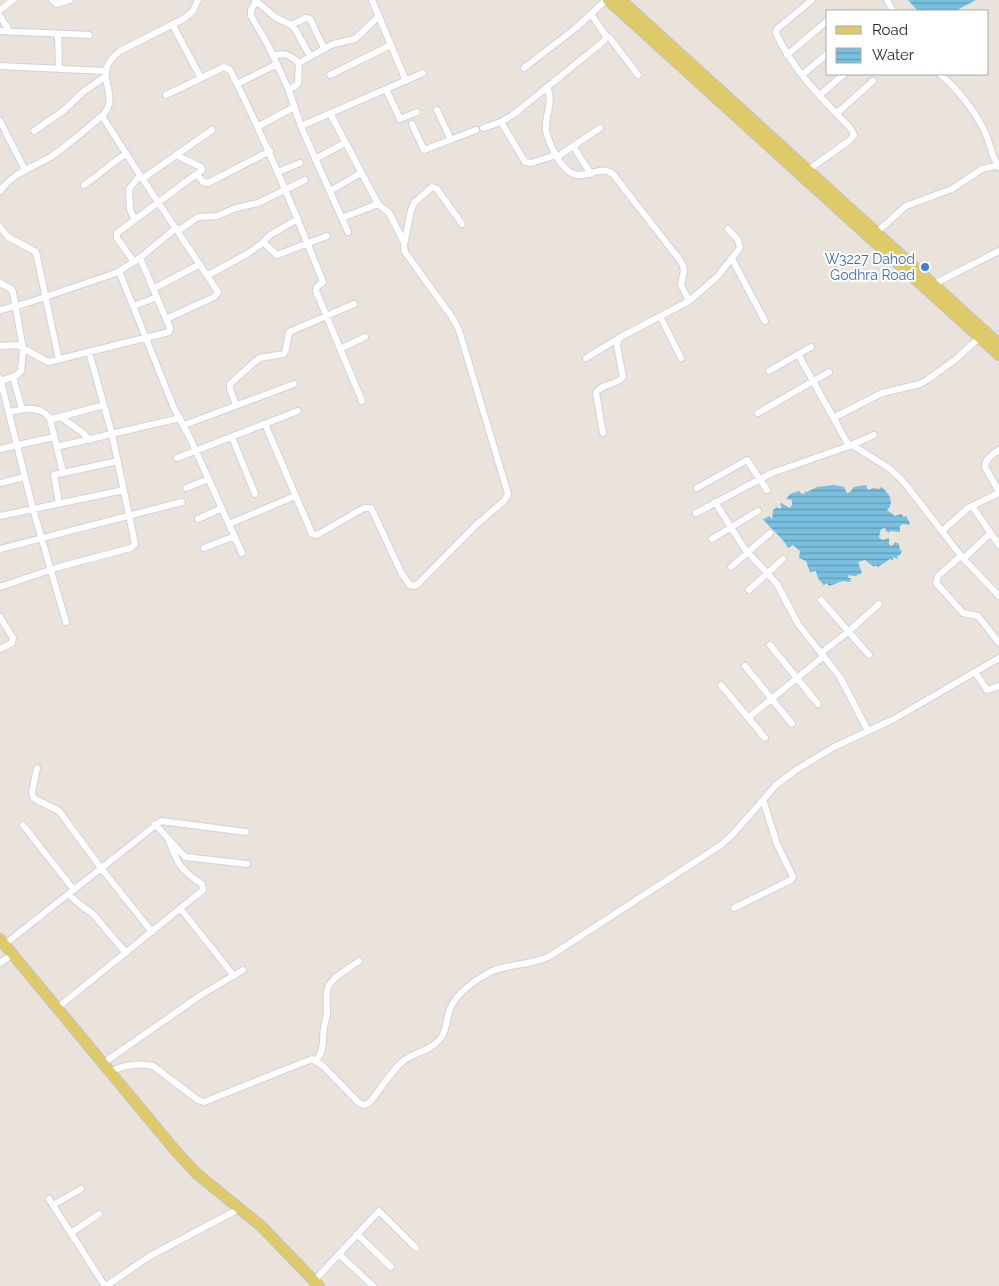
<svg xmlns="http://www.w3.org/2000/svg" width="999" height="1286" viewBox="0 0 999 1286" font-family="Raleway,sans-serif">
<defs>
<pattern id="water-rules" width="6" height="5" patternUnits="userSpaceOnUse" patternTransform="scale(1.25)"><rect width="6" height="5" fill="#79bfdf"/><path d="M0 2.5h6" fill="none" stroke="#639bb5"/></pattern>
</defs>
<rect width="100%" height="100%" fill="#e9e3db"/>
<path fill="url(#water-rules)" d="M 908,0 L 976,0 L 955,11 L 918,11 Z
M 834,485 L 844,487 L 847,493 L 850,492 L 854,487 L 866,485 L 868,490 L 873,488 L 879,489 L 881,487 C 889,492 895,503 887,510 L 895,516 L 901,514 L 904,517 L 906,516 L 910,523 L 909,525 L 903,524 L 900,526 L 900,532 L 890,531 L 889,533 L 885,530 L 886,528 L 881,529 L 879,537 L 882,540 L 889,538 L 889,544 L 892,546 L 895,542 L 899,544 L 900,550 L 902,551 L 900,555 L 897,556 L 898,559 L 893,557 L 893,560 L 890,559 L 878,567 L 875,565 L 874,567 L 865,560 L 858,562 L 862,573 L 855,576 L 849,575 L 848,578 L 851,578 L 850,582 L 843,581 L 829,586 L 827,583 L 824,585 C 819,580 817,577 816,571 L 810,572 L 806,561 L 799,558 L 800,551 L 793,545 L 788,548 C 782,536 771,530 763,519 L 770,516 L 772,520 L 773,510 L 777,507 L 780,509 L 782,507 L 780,505 L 781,503 L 790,508 L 792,505 L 792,500 L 786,499 L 790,494 L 799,491 L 802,494 L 805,493 L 805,491 L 807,492 L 817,487 Z"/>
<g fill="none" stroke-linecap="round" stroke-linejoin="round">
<g stroke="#d0d2df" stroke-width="8">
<path id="street" d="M 52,0 L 57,4 L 70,0
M 255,0 L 275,17 L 291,25 L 295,29 L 310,56
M 257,0 L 251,10 L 251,16 L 267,43 L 288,88 L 302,129 L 348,232
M 372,0 L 406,81
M 887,0 L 893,11
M 0,10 L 13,0
M 0,16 L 10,32
M 172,24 L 201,78
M 291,25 L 306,18 L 310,19 L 324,48
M 0,31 L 89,35
M 58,34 L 59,69
M 606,36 L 610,38 L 638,75
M 787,55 L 828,20
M 273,56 C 285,52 290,55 299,63
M 0,66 L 105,71
M 524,68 L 577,27 L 606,0
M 940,74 C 958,90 973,108 984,130 C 990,142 991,156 999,167
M 330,75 L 391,45
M 802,75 L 828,53
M 237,84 L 277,64
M 547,87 C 554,104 545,113 546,130 C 547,138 551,145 554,152 C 578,197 592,160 613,174 L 682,263 L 684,271 L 681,285 L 689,301
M 386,89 L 400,119 L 417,112
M 289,90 L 298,84 L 299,63 L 333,44 L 355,39 L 379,16
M 166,95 L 224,67 L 230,70 C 265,139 294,210 323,282 L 317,287 L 316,291 L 362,401
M 820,95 L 844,74
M 437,110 L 451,140
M 330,113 L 378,204 L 389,213 L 404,242
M 837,113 L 873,81
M 102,116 L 136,169 L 218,292 L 214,297 L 166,319
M 0,121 L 25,170
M 501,122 L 525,162 L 531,163 L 556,155
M 412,124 L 424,150 L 476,130
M 259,126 L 294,107
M 301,126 L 423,73
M 483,128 L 501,122 L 514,114 L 604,41 L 606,36 L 591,14
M 34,131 L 63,111 L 83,92 L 106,76
M 573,146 L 591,174
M 557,157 L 600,128
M 315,159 L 345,143
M 808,170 L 850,140 L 854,135 L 851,129 C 823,99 793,71 776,33 L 777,29 L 812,0
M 278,172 L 300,163
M 197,174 L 203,182 L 208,183 L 270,151
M 142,179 L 212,130
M 84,185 C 99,175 111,163 126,154
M 0,191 C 12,173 34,167 52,156 C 70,143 87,129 104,114 C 122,91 88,76 120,51 L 185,18 L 193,11 L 198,0
M 330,191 L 361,173
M 342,218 L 378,204
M 134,219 L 130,209 L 129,189 L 140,175
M 0,227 L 8,237 L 36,252 L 59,360
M 178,231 L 198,217 L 217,216 L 236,208 L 258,203 L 305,180
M 877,232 L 906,206 L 952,189 L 982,169 L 998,165
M 263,242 L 277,255 L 327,236
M 732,259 L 765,321
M 134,262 L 117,238 L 117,233 L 202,170 L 201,167 L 176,155
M 119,271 L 174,408 L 190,438 L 242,553
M 208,275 L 247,254 L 261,244 L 270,235 L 298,219
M 0,283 L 11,289 L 13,292 L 23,349 L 21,371 L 17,375 L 1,381
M 934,284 L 999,251
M 153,289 L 200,264
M 134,306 L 157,297
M 0,310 L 27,303 L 116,273 L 141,257 L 176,228
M 660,316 L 681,358
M 0,346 L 17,345 L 48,362 L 169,332 L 170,328 L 140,258
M 340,349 L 365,337
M 798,354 L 849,446
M 586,358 L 619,338
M 769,371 L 811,347
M 13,377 L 22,409
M 0,378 L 33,509 L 66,622
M 236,405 L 230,389 L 230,384 L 259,358 L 284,354 L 286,349 L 289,332 L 354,304
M 9,412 C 21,410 32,406 43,412 C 47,414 48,418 52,419 L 104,405
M 758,413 L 829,372
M 62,418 L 82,432 L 90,440
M 833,418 L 882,393 L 920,384 L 927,380 L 956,359 L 980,337
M 50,419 L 63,473
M 265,424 L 312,534 L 317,535 L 364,508 L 371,508 L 402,574 L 410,585 L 414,586 L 418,584 L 476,525 L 505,500 L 508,494 L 459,330 L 452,317 L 405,252 L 404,245 L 411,210 L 414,203 L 432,187 L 437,189 L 462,224
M 184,425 L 294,384
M 603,433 L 596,393 C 601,383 616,386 623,377 L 617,346 L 619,338 L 689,301 L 717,277 L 740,248 L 738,240 L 728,229
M 232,437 L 255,494
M 852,445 L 889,468 L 903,481 L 962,557 L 999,596
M 56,447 L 180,418
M 0,449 L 54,437
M 999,450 C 993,454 985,459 985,467 L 999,492
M 177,458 L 298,411
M 0,483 L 25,477
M 186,488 L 209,479
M 697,488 L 747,460 L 767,490
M 715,502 L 744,548 L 777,584 L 798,624 L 840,677 L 868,731
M 59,503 L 54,475 L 118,461
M 972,506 L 999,545
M 696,513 L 772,473 L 849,446 L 874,435
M 0,516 L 124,490
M 198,519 L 222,508
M 229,524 L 295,496
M 942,531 L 968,508 L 999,493
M 712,539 L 758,511
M 204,548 L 235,536
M 0,549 L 182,502
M 961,556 L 938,576 L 936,583 L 963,613 L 978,616 L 999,643
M 964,558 L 991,533
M 731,567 L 770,533
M 0,587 L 59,567 L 131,548 L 135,544 L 112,434 L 89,352
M 749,590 L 783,559
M 821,600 L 869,655
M 0,617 L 13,638 L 12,643 L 0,649
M 770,645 L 818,704
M 821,653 L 848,632 L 879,604
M 745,666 L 792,724
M 975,672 L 987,690 L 999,686
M 721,685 L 765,738
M 748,718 L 824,656
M 37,768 L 32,792 L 33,797 L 37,800 L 59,811 L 101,868 L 152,932
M 155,824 L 185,857 L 247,864
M 23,825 L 74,890
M 69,894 L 78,903 L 93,914 L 126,953
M 180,908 L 234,976
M 734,908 L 791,880 L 793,877 L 777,844 L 763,800
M 5,944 L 161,821 L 246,832
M 0,963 L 10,956
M 57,1008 L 203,890 L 202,884 C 180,870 177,863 168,838
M 316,1060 C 325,1051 322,1039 324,1027 C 325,1022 327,1017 327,1012 C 327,1003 325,994 329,985 C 335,975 350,968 359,961
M 102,1064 L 201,995 L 243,970
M 109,1072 C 123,1066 137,1062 153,1066 L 198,1100 L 204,1102 L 312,1059 L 323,1066 L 359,1103 L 364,1105 L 369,1103 C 380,1090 390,1073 402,1062 C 413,1052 430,1052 441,1038 C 447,1029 446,1019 450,1009 C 456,994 474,981 488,973 C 508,963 530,966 550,956 L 721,845 L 733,834 L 776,785 L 796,770 L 834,747 L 894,719 L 999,658
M 49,1199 L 103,1283 L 106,1286 L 150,1256 L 235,1211
M 53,1205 L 81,1189
M 71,1233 L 99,1214
M 357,1234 L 391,1267
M 339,1254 L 373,1286
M 314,1281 L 379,1211 L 416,1248"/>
</g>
<g stroke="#c3c3c3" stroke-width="12">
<path id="primary" d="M 608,0 L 999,355
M 621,0 L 999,344
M 0,939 L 174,1149 L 196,1173 L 261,1226 L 319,1286"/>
</g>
<use href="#street" stroke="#fff" stroke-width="6"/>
<use href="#primary" stroke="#dfca69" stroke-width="10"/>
</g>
<circle fill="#3f7fe0" stroke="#fff" stroke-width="2" cx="925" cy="267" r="5"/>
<g text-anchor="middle" stroke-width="4" stroke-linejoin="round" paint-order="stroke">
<g font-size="14" fill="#366cbe" stroke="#fff" text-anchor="end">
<text x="915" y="264">W3227 Dahod<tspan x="915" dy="16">Godhra Road</tspan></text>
</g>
</g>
<rect x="826" y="10" width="162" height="65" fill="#ffffff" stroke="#a9a9a9"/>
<rect x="836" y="26" width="25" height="8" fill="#dfca69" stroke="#a9a9a9"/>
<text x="872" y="35" font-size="15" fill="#282828">Road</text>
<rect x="836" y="48" width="25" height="15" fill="url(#water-rules)" stroke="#a9a9a9"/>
<text x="872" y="60" font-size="15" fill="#282828">Water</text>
</svg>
